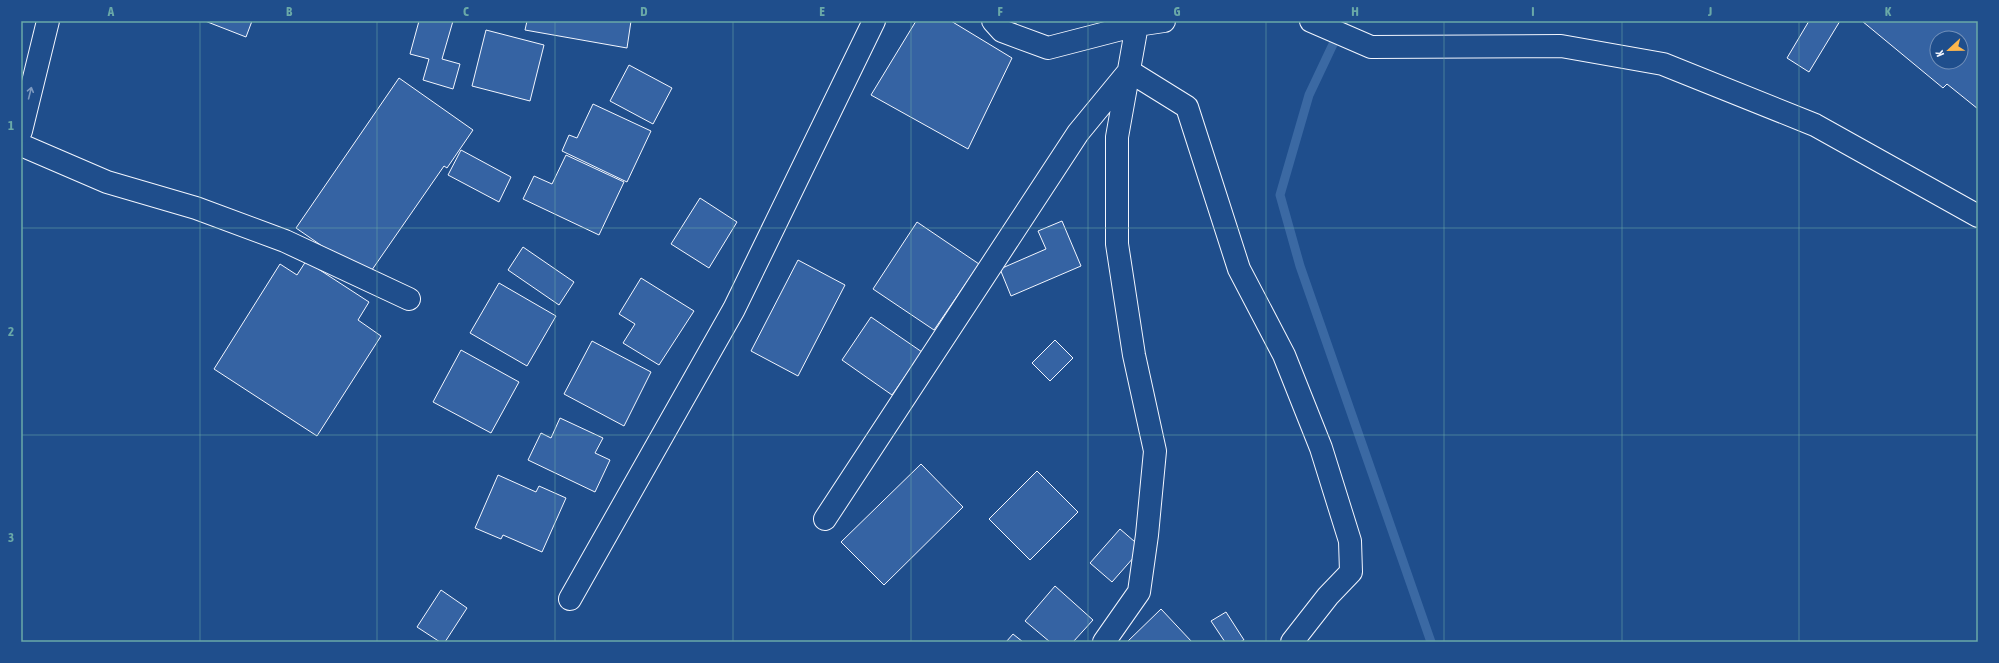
<svg xmlns="http://www.w3.org/2000/svg" width="1999" height="663" viewBox="0 0 1999 663" font-family="'Asap Condensed',sans-serif">
<rect width="100%" height="100%" fill="#1f4e8c"/>
<g fill="none" stroke-linecap="round" stroke-linejoin="round">
<path stroke="#3b69a3" stroke-width="9" d="M 1344,21 L 1309,95 L 1280,195 L 1300,266 L 1431,642"/>
</g>
<path fill="#3563a3" stroke="#f2f6ff" fill-rule="evenodd" d="M 205,21 L 252,21 L 246,37 Z
M 419,21 L 453,21 L 442,59 L 460,64 L 453,89 L 423,80 L 429,59 L 410,54 Z
M 527,21 L 631,21 L 627,48 L 525,30 Z
M 916,21 L 951,21 L 1012,58 L 968,149 L 871,95 Z
M 1809,21 L 1840,21 L 1809,72 L 1787,58 Z
M 1862,21 L 1978,21 L 1978,109 L 1947,84 L 1943,88 ZM 1937,38 L 1961,38 L 1961,62 L 1937,62 Z
M 486,30 L 544,45 L 530,101 L 472,86 Z
M 629,65 L 672,88 L 653,124 L 610,101 Z
M 399,78 L 473,130 L 447,168 L 444,166 L 367,277 L 296,228 Z
M 593,104 L 651,131 L 627,182 L 562,151 L 569,135 L 577,138 Z
M 461,150 L 511,177 L 499,202 L 448,175 Z
M 566,155 L 624,182 L 599,235 L 523,199 L 534,176 L 552,184 Z
M 700,198 L 737,222 L 709,268 L 671,244 Z
M 1062,221 L 1081,266 L 1011,296 L 1000,269 L 1046,249 L 1038,231 Z
M 917,222 L 979,264 L 934,330 L 873,289 Z
M 523,247 L 574,282 L 559,305 L 508,270 Z
M 798,260 L 845,285 L 798,376 L 751,351 Z
M 306,261 L 369,302 L 358,320 L 381,336 L 317,436 L 214,369 L 280,264 L 297,275 Z
M 641,278 L 694,311 L 659,365 L 623,343 L 635,324 L 619,314 Z
M 499,283 L 556,316 L 527,366 L 470,333 Z
M 871,317 L 922,352 L 892,395 L 842,360 Z
M 1055,340 L 1073,358 L 1050,381 L 1032,363 Z
M 592,341 L 651,372 L 624,426 L 564,394 Z
M 461,350 L 519,382 L 491,433 L 433,402 Z
M 560,418 L 603,438 L 595,453 L 610,460 L 595,492 L 528,460 L 541,433 L 551,438 Z
M 921,464 L 963,507 L 884,585 L 841,542 Z
M 1037,471 L 1078,512 L 1030,560 L 989,519 Z
M 498,475 L 536,492 L 539,486 L 566,498 L 542,552 L 503,535 L 501,539 L 475,528 Z
M 1120,529 L 1142,548 L 1112,582 L 1090,563 Z
M 1055,586 L 1093,620 L 1073,642 L 1050,642 L 1025,621 Z
M 441,590 L 467,608 L 445,642 L 440,642 L 417,627 Z
M 1161,609 L 1192,642 L 1127,642 Z
M 1226,612 L 1244,640 L 1240,642 L 1225,642 L 1211,621 Z
M 1013,634 L 1023,642 L 1006,642 Z"/>
<g fill="none" stroke-linecap="round" stroke-linejoin="round">
<g stroke="#f2f6ff" stroke-width="24">
<path id="street" d="M 993,21 L 1002,31 L 1048,48 L 1137,25 L 1164,21
M 1311,21 L 1371,47 L 1561,46 L 1663,64 L 1815,125 L 1978,216
M 21,145 L 107,182 L 196,208 L 285,241 L 409,299
M 825,519 L 1078,133 L 1129,71 L 1187,107 L 1239,269 L 1284,355 L 1321,448 L 1350,541 L 1351,572 L 1328,596 L 1292,642
M 570,599 L 734,309 L 874,21
M 1104,642 L 1139,592 L 1147,535 L 1155,451 L 1134,355 L 1117,244 L 1117,137 L 1137,25"/>
</g>
<g stroke="#f2f6ff" stroke-width="24">
<path id="highway" d="M 21,131 L 48,21"/>
</g>
<use href="#street" stroke="#1f4e8c" stroke-width="22"/>
<use href="#highway" stroke="#1f4e8c" stroke-width="22"/>
</g>
<defs><path id="oneway-shaft" d="M-6 0H5M1.5-3L5.5 0L1.5 3" fill="none" stroke-width="1.6" stroke-linecap="round" stroke-linejoin="round"/></defs>
<use stroke="#7e9ac0" href="#oneway-shaft" transform="translate(30 93) rotate(-76)"/>
<path fill="none" stroke="#6aa9a8" stroke-width="1" stroke-opacity="0.55" d="M 200,21 L 200,642M 377,21 L 377,642M 555,21 L 555,642M 733,21 L 733,642M 911,21 L 911,642M 1088,21 L 1088,642M 1266,21 L 1266,642M 1444,21 L 1444,642M 1622,21 L 1622,642M 1799,21 L 1799,642M 21,228 L 1978,228M 21,435 L 1978,435"/>
<rect width="1999" height="663" fill="none" stroke="#1f4e8c" stroke-width="44"/>
<g transform="translate(1949 50) rotate(248)"><circle r="19" fill="#1f4e8c" stroke="#7391ba"/>
<path d="M0-3L7 15L0 10L-7 15Z" fill="#ffb74d"/>
<text y="-6" font-size="11" font-weight="bold" text-anchor="middle" fill="#f2f6ff">K</text>
</g>
<rect x="22" y="22" width="1955" height="619" fill="none" stroke="#6aa9a8" stroke-width="1.5"/>
<g font-size="13" text-anchor="middle" font-weight="bold" fill="#6aa9a8">
<text x="111" y="16">A</text>
<text x="289" y="16">B</text>
<text x="466" y="16">C</text>
<text x="644" y="16">D</text>
<text x="822" y="16">E</text>
<text x="1000" y="16">F</text>
<text x="1177" y="16">G</text>
<text x="1355" y="16">H</text>
<text x="1533" y="16">I</text>
<text x="1710" y="16">J</text>
<text x="1888" y="16">K</text>
<text x="11" y="130">1</text>
<text x="11" y="336">2</text>
<text x="11" y="542">3</text>
</g>
</svg>
